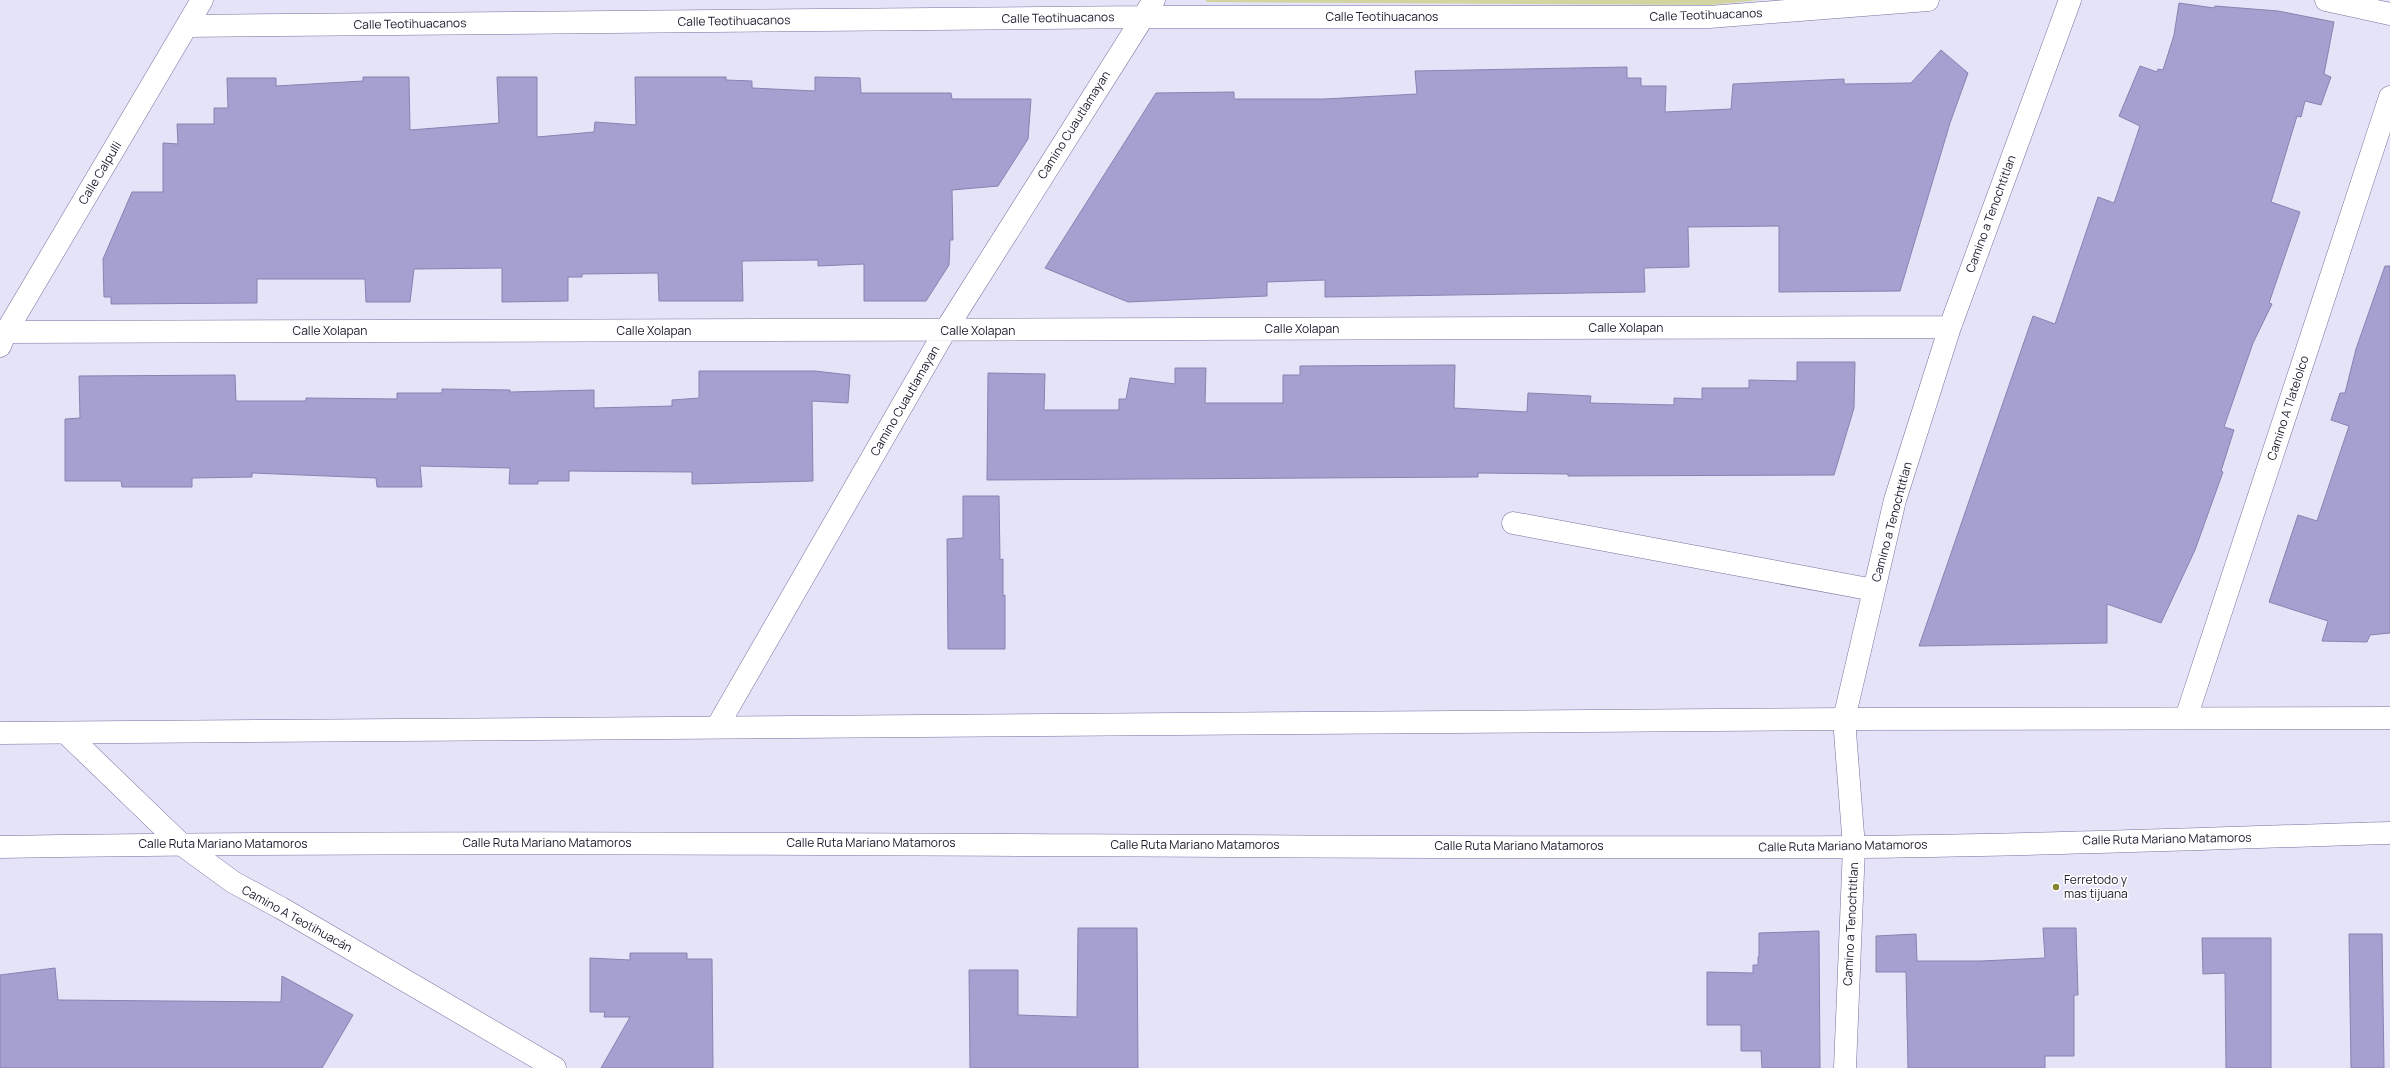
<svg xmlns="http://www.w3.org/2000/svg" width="2390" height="1068" viewBox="0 0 2390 1068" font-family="Manrope,sans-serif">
<rect width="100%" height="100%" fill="#e5e3f8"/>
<path fill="#d2d59f" d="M 1206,0 L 1760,0 L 1710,5 L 1206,2 Z"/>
<path fill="#a6a0d1" stroke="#8882b1" d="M 2179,3 L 2214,8 L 2215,6 L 2278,11 L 2334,22 L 2324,74 L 2331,77 L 2321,105 L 2305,101 L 2301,117 L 2297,116 L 2271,202 L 2300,212 L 2269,303 L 2272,304 L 2253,343 L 2224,427 L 2234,430 L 2221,471 L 2223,472 L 2195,550 L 2161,623 L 2107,604 L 2107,643 L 1919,646 L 2033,316 L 2055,324 L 2098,197 L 2114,203 L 2140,126 L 2119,116 L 2140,66 L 2157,72 L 2158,69 L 2163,70 L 2174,35 Z
M 1941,50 L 1968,73 L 1950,123 L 1900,291 L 1779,292 L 1779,226 L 1688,227 L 1689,267 L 1644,268 L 1645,292 L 1325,297 L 1325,280 L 1267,282 L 1267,296 L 1128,302 L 1045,268 L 1156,93 L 1234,92 L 1234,99 L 1324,99 L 1417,94 L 1415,71 L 1627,67 L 1627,78 L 1641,78 L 1641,86 L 1666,86 L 1665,112 L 1731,109 L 1733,84 L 1844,79 L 1844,84 L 1911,83 Z
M 363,77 L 409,77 L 410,130 L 499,123 L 497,77 L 537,77 L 537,137 L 594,132 L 595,122 L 636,125 L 635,77 L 726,77 L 726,80 L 752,81 L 752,88 L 815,91 L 815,77 L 860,78 L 861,93 L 951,93 L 952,99 L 1031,99 L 1028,139 L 998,186 L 952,190 L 953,240 L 950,240 L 949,265 L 926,301 L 864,301 L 864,264 L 818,266 L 818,260 L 742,261 L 743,301 L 659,301 L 658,273 L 582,274 L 582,277 L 568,277 L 568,301 L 502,302 L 502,268 L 414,269 L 410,302 L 366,302 L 365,279 L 257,279 L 257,303 L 111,304 L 111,297 L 104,297 L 103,259 L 132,192 L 163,192 L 163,143 L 178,144 L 177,124 L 214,124 L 214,108 L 228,108 L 227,78 L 276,78 L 276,86 L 363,81 Z
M 2385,266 L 2390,266 L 2390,633 L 2370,635 L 2367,642 L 2322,641 L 2328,621 L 2269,602 L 2298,515 L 2317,521 L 2349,426 L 2331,420 L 2340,393 L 2345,393 L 2356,349 Z
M 1797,362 L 1855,362 L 1854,408 L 1834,475 L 1568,476 L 1568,474 L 1478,473 L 1478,477 L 987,480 L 988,373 L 1045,374 L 1044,410 L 1119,410 L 1119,399 L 1126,399 L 1130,378 L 1175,384 L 1175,368 L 1206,368 L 1205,403 L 1283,403 L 1283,375 L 1300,375 L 1300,366 L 1455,365 L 1454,408 L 1527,412 L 1528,393 L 1591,396 L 1590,403 L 1674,405 L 1674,398 L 1702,399 L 1702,388 L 1749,388 L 1749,380 L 1797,381 Z
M 699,371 L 815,371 L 850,375 L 848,403 L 812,401 L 813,481 L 692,484 L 692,472 L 569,471 L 569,481 L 538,481 L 538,484 L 509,484 L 510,468 L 420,466 L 422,487 L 377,487 L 376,478 L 252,473 L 252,477 L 192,478 L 192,487 L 122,487 L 121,481 L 65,481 L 65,419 L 80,418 L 79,376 L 235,375 L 236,401 L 306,401 L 306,398 L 397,399 L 397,393 L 442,393 L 442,389 L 510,390 L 510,392 L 594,390 L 594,408 L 672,406 L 672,400 L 699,398 Z
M 963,496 L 999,496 L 1000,560 L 1003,559 L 1003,596 L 1005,595 L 1005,649 L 948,649 L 947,539 L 963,538 Z
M 1078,928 L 1137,928 L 1138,1068 L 970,1068 L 969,970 L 1018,970 L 1018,1015 L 1077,1017 Z
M 2043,928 L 2076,928 L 2078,995 L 2074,995 L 2074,1056 L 2045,1056 L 2045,1068 L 1908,1068 L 1906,972 L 1876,972 L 1876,936 L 1916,934 L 1917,961 L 1981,961 L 2045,958 Z
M 1819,931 L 1820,1068 L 1762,1068 L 1761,1051 L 1741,1051 L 1741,1025 L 1707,1025 L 1707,972 L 1753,973 L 1753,965 L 1758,965 L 1758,957 L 1759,956 L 1759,933 Z
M 2349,934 L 2382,934 L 2384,1068 L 2351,1068 Z
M 2202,938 L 2271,938 L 2271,1068 L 2226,1068 L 2225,973 L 2203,974 Z
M 630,953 L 687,953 L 687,959 L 712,959 L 713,1068 L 601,1068 L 630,1017 L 604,1017 L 605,1012 L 590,1012 L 590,958 L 630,960 Z
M 55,968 L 58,1000 L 281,1002 L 282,976 L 353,1015 L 322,1068 L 0,1068 L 0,975 Z"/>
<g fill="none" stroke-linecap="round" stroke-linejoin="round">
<g stroke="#76719f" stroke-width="23">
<path id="minor" d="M 2326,0 L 2390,14
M 187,26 L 1143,17 L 1709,17 L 1928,0
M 6,332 L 1950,327
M 0,346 L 6,332 L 202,0
M 1513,523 L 1874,590
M 2186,718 L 2390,97
M 717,727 L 945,331 L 1154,0
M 66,733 L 181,844 L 233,882 L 281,908 L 555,1068
M 1845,1068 L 1854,847 L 1844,719 L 1895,500 L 1950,327 L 2070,0"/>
</g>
<g stroke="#76719f" stroke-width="23">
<path id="major" d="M 0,733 L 1844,719 L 2390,718
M 0,847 C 617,837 1233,850 1850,847 C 2030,846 2210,838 2390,833"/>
</g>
<use href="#minor" stroke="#fff" stroke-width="22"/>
<use href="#major" stroke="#fff" stroke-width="22"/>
</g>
<circle fill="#84852f" stroke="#fff" stroke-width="1.5" cx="2056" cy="887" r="4"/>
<g text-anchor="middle" stroke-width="3" stroke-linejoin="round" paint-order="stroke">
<g font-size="12" fill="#1b192b" stroke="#fff">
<text transform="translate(1706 15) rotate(-2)" y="4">Calle Teotihuacanos</text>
<text x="1382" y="21">Calle Teotihuacanos</text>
<text transform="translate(1058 18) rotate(-1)" y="4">Calle Teotihuacanos</text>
<text transform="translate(734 21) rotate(-1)" y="4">Calle Teotihuacanos</text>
<text transform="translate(410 24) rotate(-1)" y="4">Calle Teotihuacanos</text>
<text transform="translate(1074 125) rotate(-58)" y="4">Camino Cuautlamayan</text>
<text transform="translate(100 173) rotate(-59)" y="4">Calle Calpulli</text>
<text transform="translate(1991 214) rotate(-70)" y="4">Camino a Tenochtitlan</text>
<text x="1626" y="332">Calle Xolapan</text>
<text x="1302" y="333">Calle Xolapan</text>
<text x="330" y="335">Calle Xolapan</text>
<text x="654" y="335">Calle Xolapan</text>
<text x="978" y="335">Calle Xolapan</text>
<text transform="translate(905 401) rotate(-60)" y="4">Camino Cuautlamayan</text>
<text transform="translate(2288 408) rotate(-72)" y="4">Camino A Tlatelolco</text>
<text transform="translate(1892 522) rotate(-75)" y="4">Camino a Tenochtitlan</text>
<text transform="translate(2167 839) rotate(-1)" y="4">Calle Ruta Mariano Matamoros</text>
<text x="547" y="847">Calle Ruta Mariano Matamoros</text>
<text x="871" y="847">Calle Ruta Mariano Matamoros</text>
<text x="223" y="848">Calle Ruta Mariano Matamoros</text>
<text x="1195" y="849">Calle Ruta Mariano Matamoros</text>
<text x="1519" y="850">Calle Ruta Mariano Matamoros</text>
<text transform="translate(1843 846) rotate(-1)" y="4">Calle Ruta Mariano Matamoros</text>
<text transform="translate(297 919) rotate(29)" y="4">Camino A Teotihuacán</text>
<text transform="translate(1851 924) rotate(-87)" y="4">Camino a Tenochtitlan</text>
</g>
<g font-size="12" fill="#1b192b" stroke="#fff" text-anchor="start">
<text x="2064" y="884">Ferretodo y<tspan x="2064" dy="14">mas tijuana</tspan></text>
</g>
</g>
</svg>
